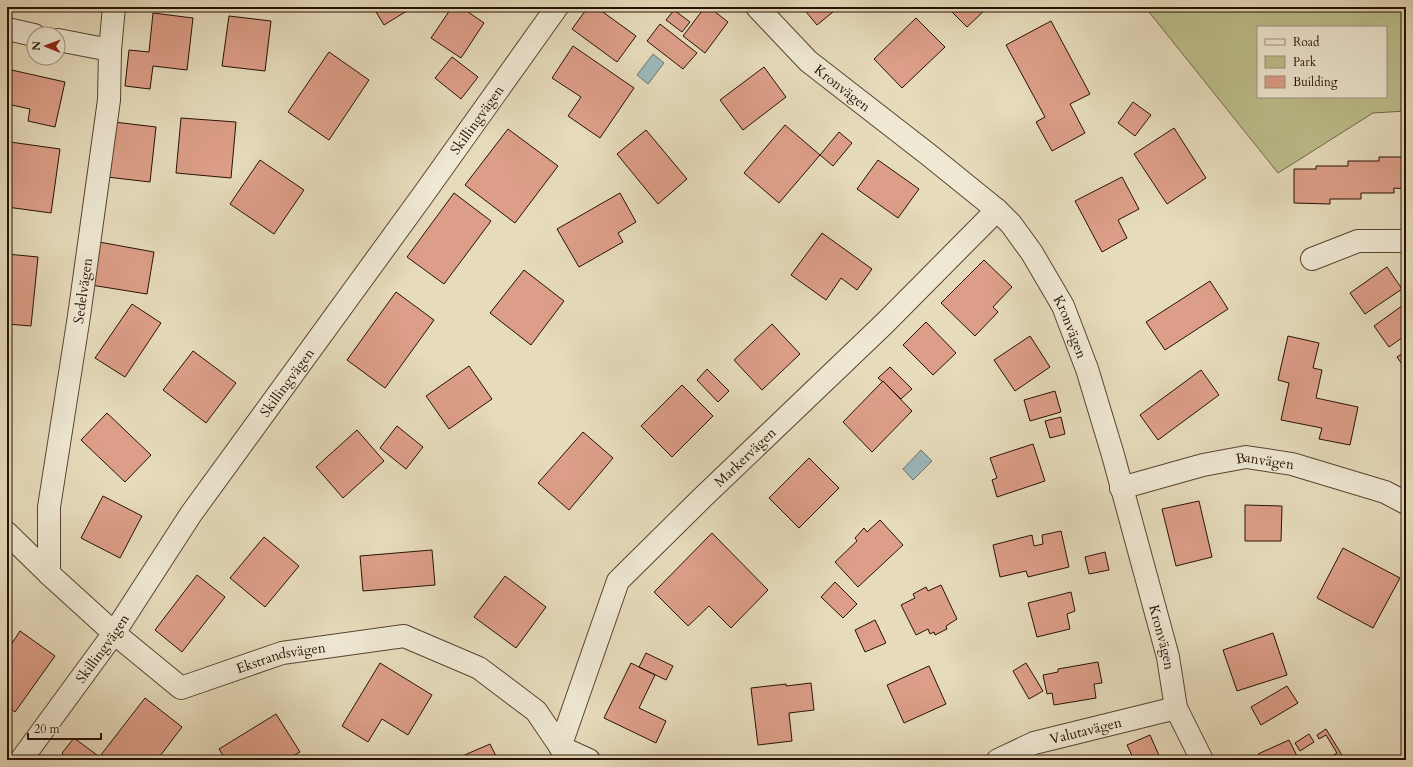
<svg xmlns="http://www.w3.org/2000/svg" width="1413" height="767" viewBox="0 0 1413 767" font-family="Cardo,serif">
<rect width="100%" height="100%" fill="#e6dbbb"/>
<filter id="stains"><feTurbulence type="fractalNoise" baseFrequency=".005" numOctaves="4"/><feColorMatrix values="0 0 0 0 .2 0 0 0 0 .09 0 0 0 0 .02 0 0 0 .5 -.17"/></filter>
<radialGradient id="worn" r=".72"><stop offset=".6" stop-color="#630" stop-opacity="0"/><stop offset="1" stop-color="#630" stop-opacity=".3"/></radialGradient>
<path fill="#bcbe8c" stroke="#726848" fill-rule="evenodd" d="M 1145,7 L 1401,7 L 1406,16 L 1406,111 L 1373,113 L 1278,173 ZM 1258,27 L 1386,27 L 1386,97 L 1258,97 Z"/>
<path fill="#9bb8bb" stroke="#6d7672" d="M 653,54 L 664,63 L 648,84 L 637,75 Z
M 921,450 L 932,461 L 913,480 L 903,469 Z"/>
<path fill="#dc9e88" stroke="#271204" d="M 373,7 L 409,7 L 410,9 L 384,25 Z
M 452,7 L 461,7 L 484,23 L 461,58 L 431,38 Z
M 588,7 L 596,7 L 636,36 L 617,62 L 572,29 Z
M 705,7 L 709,7 L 728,22 L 705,53 L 683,36 Z
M 802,7 L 839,7 L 817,25 Z
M 947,7 L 988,7 L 967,27 Z
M 674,10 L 690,22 L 682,32 L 666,20 Z
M 153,13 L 193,18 L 187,70 L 153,66 L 150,89 L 125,86 L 129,50 L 149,52 Z
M 229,16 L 271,21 L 265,71 L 222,66 Z
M 916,18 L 945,47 L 902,88 L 874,59 Z
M 1051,21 L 1090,94 L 1070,104 L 1085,133 L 1052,151 L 1036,122 L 1045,117 L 1006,45 Z
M 660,24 L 697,53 L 683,69 L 647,41 Z
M 573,46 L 634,88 L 600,138 L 568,116 L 581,97 L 552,78 Z
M 329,52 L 369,80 L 329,140 L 288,112 Z
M 452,57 L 478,77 L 461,99 L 435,78 Z
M 764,67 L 786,97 L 743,130 L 720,100 Z
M 7,69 L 65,82 L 55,127 L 28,121 L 30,109 L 7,104 Z
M 1133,102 L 1151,115 L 1135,136 L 1118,123 Z
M 181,118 L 236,122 L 231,178 L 176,173 Z
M 114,122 L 156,127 L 150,182 L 107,177 Z
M 785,125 L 820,155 L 779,203 L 744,173 Z
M 1174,128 L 1206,178 L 1167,204 L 1134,154 Z
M 508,129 L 558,166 L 515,223 L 465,185 Z
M 646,130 L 687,179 L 658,204 L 617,154 Z
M 839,132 L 852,143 L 833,166 L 820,155 Z
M 10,142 L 60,149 L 51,213 L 7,207 L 7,166 Z
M 1379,157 L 1406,157 L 1406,189 L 1394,188 L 1394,193 L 1361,193 L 1361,199 L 1330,199 L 1330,204 L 1294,203 L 1294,169 L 1316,169 L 1316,166 L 1348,166 L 1348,161 L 1379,161 Z
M 260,160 L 304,190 L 274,234 L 230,204 Z
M 878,160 L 919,189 L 898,218 L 857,189 Z
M 1122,177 L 1139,209 L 1118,220 L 1127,238 L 1102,252 L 1075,201 Z
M 454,193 L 491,221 L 444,284 L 407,257 Z
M 620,193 L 636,222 L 618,233 L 623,242 L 579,267 L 557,229 Z
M 822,233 L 872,269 L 857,290 L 841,278 L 826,300 L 791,275 Z
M 99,242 L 154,252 L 147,294 L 91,285 Z
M 7,254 L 38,257 L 31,326 L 7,324 Z
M 984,260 L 1012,287 L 993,307 L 998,312 L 975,336 L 941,303 Z
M 1387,267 L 1402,289 L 1365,314 L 1350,293 Z
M 524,270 L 564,301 L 531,345 L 490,313 Z
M 1210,281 L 1228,309 L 1165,350 L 1146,322 Z
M 396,292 L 434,320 L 385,388 L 347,360 Z
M 1406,303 L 1406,335 L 1389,347 L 1374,326 Z
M 132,304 L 161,323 L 125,377 L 95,358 Z
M 926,322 L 956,353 L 933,375 L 903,345 Z
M 772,324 L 800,354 L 762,390 L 734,360 Z
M 1030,336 L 1050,367 L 1015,391 L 994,360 Z
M 1288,336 L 1319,343 L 1313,368 L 1322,370 L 1316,398 L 1358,407 L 1350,445 L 1319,439 L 1322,428 L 1281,420 L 1289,383 L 1278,380 Z
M 193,351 L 236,383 L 206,423 L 163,390 Z
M 1406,351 L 1406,370 L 1397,357 Z
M 469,366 L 492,399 L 449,429 L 426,396 Z
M 890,367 L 912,389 L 901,399 L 883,381 L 883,382 L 878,378 Z
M 707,369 L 729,391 L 718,402 L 697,380 Z
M 1201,370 L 1219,395 L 1158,440 L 1140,415 Z
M 883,381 L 912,411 L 872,452 L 843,422 Z
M 682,385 L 713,416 L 672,457 L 641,426 Z
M 1055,391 L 1061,412 L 1030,421 L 1024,400 Z
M 7,410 L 10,410 L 7,429 Z
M 107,413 L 151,455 L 125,482 L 81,440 Z
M 1061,417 L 1065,434 L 1050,438 L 1045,421 Z
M 397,426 L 423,447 L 406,469 L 380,448 Z
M 357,430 L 384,461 L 343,498 L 316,467 Z
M 583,432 L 613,458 L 569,510 L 538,483 Z
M 1033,444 L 1045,481 L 997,497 L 992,480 L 997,478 L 990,458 Z
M 809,458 L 839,488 L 799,528 L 769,498 Z
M 103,496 L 142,516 L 120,558 L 81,538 Z
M 1199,501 L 1212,557 L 1176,566 L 1162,509 Z
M 1245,505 L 1282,506 L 1281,541 L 1245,541 Z
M 880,520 L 903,545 L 858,587 L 835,562 L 857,541 L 855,538 L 864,528 L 867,532 Z
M 1061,531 L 1069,567 L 1028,577 L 1026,571 L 1000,577 L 993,545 L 1032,535 L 1034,546 L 1043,544 L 1042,535 Z
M 712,533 L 768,590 L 731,628 L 709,606 L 688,626 L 654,592 Z
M 264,537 L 299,566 L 265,607 L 230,578 Z
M 1343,548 L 1400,578 L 1373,628 L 1317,598 Z
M 432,550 L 435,585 L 363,591 L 360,556 Z
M 1105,552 L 1109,570 L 1089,574 L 1085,557 Z
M 197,575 L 225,597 L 182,652 L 155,630 Z
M 505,576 L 546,607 L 516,648 L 474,617 Z
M 835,582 L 857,604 L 843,618 L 821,597 Z
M 941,585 L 957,619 L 946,626 L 947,629 L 935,635 L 934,632 L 930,634 L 928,629 L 916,635 L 901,605 L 915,598 L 913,594 L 926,587 L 928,591 Z
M 1071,592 L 1075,611 L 1067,614 L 1070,629 L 1037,637 L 1028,603 Z
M 875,620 L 886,643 L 865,652 L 855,630 Z
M 20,631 L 55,656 L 15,712 L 7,706 L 7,651 Z
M 1273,633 L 1287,675 L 1237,691 L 1223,650 Z
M 646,653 L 673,666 L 666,680 L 639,667 Z
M 1098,662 L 1102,683 L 1094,684 L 1096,698 L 1054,705 L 1052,693 L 1047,694 L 1043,675 L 1058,672 L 1058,669 Z
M 380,663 L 432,695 L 408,735 L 382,719 L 368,742 L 342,726 Z
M 631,663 L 655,675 L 639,708 L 666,721 L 656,743 L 604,718 Z
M 1026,663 L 1043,691 L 1029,699 L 1013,671 Z
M 929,666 L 946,704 L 904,723 L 887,685 Z
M 811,683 L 814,710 L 789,713 L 792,741 L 758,745 L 751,688 L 786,684 L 786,686 Z
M 1287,686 L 1298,703 L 1261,725 L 1251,707 Z
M 145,698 L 182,727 L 157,760 L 97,760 Z
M 276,714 L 300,752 L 286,760 L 226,760 L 219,749 Z
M 1326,729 L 1345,760 L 1330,760 L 1329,758 L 1337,753 L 1326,735 L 1319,739 L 1317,735 Z
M 1309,734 L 1314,742 L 1300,751 L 1295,743 Z
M 1150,735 L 1161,760 L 1134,760 L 1127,745 Z
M 74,738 L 97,755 L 93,760 L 70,760 L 62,753 Z
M 1289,740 L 1299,760 L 1260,760 L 1258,754 Z
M 490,744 L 498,760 L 453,760 Z"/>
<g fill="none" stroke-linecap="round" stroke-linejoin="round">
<g stroke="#574432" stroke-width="24">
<g id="minor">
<path id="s1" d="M 757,7 L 808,61 L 929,155 L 997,210 L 1011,224 L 1032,253 L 1063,306 L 1087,369 L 1113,455 L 1168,657 L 1176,708 L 1202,760"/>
<path d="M 7,29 L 34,35"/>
<path d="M 58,40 L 110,50"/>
<path d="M 1312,259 L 1358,241 L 1406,241"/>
<path id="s2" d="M 1121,488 L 1203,465 L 1246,457 L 1292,464 L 1385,492 L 1406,503"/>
<path id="s3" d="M 7,533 L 49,574 L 114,633 L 181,688 L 282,653 L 404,636 L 479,668 L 536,711 L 566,755"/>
<path id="s4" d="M 49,574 L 49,507 L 79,316 L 109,100 L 110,50 L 114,7"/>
<path id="s5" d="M 21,760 L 114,633 L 191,514 L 423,195 L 557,7"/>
<path id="s6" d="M 589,760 L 560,747 L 618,581 L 703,497 L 885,323 L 997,210"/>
<path id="s7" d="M 998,760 L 1034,743 L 1176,708"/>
</g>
</g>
<use href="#minor" stroke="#efe8d3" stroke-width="22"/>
</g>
<g text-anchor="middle" stroke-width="3" stroke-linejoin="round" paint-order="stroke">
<g font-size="14" fill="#271204" stroke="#efe8d3">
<text dy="5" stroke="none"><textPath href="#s1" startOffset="118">Kronvägen</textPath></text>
<text dy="5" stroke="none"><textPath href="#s5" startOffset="786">Skillingvägen</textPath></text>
<text dy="5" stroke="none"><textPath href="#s4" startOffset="286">Sedelvägen</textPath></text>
<text dy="5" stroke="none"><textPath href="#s1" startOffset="454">Kronvägen</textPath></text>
<text dy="5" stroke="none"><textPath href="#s5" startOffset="462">Skillingvägen</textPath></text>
<text dy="5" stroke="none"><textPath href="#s6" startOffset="385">Markervägen</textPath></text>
<text dy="5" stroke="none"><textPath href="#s2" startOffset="148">Banvägen</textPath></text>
<text dy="5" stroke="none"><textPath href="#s1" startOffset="778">Kronvägen</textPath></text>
<text dy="5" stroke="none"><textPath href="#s5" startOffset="138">Skillingvägen</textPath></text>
<text dy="5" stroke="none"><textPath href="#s3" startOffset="338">Ekstrandsvägen</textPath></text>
<text dy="5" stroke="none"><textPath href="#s7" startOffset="93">Valutavägen</textPath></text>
</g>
</g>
<rect width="1413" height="767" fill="none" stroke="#e6dbbb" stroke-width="24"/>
<rect x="8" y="8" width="1397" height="751" fill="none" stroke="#271204" stroke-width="2"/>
<rect x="12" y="12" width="1389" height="743" fill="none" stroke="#271204"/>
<rect x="1257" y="26" width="130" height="72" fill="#efe8d3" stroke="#9f9280"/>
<rect x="1265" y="39" width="20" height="6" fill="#efe8d3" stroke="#9f9280"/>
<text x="1293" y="46" font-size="12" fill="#271204">Road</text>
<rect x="1265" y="56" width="20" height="12" fill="#bcbe8c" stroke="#9f9280"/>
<text x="1293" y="66" font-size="12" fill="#271204">Park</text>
<rect x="1265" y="76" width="20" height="12" fill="#dc9e88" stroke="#9f9280"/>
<text x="1293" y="86" font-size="12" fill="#271204">Building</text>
<g transform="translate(46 46) rotate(271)"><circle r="19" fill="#efe8d3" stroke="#9f9280"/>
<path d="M0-3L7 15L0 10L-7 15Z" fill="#8f2418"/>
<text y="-6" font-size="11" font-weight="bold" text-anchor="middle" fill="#271204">N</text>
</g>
<path d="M28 733v6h73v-6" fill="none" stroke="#271204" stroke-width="2"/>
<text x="34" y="733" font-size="12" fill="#271204" stroke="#efe8d3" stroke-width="3" paint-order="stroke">20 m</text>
<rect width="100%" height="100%" filter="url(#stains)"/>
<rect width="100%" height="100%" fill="url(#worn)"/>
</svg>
